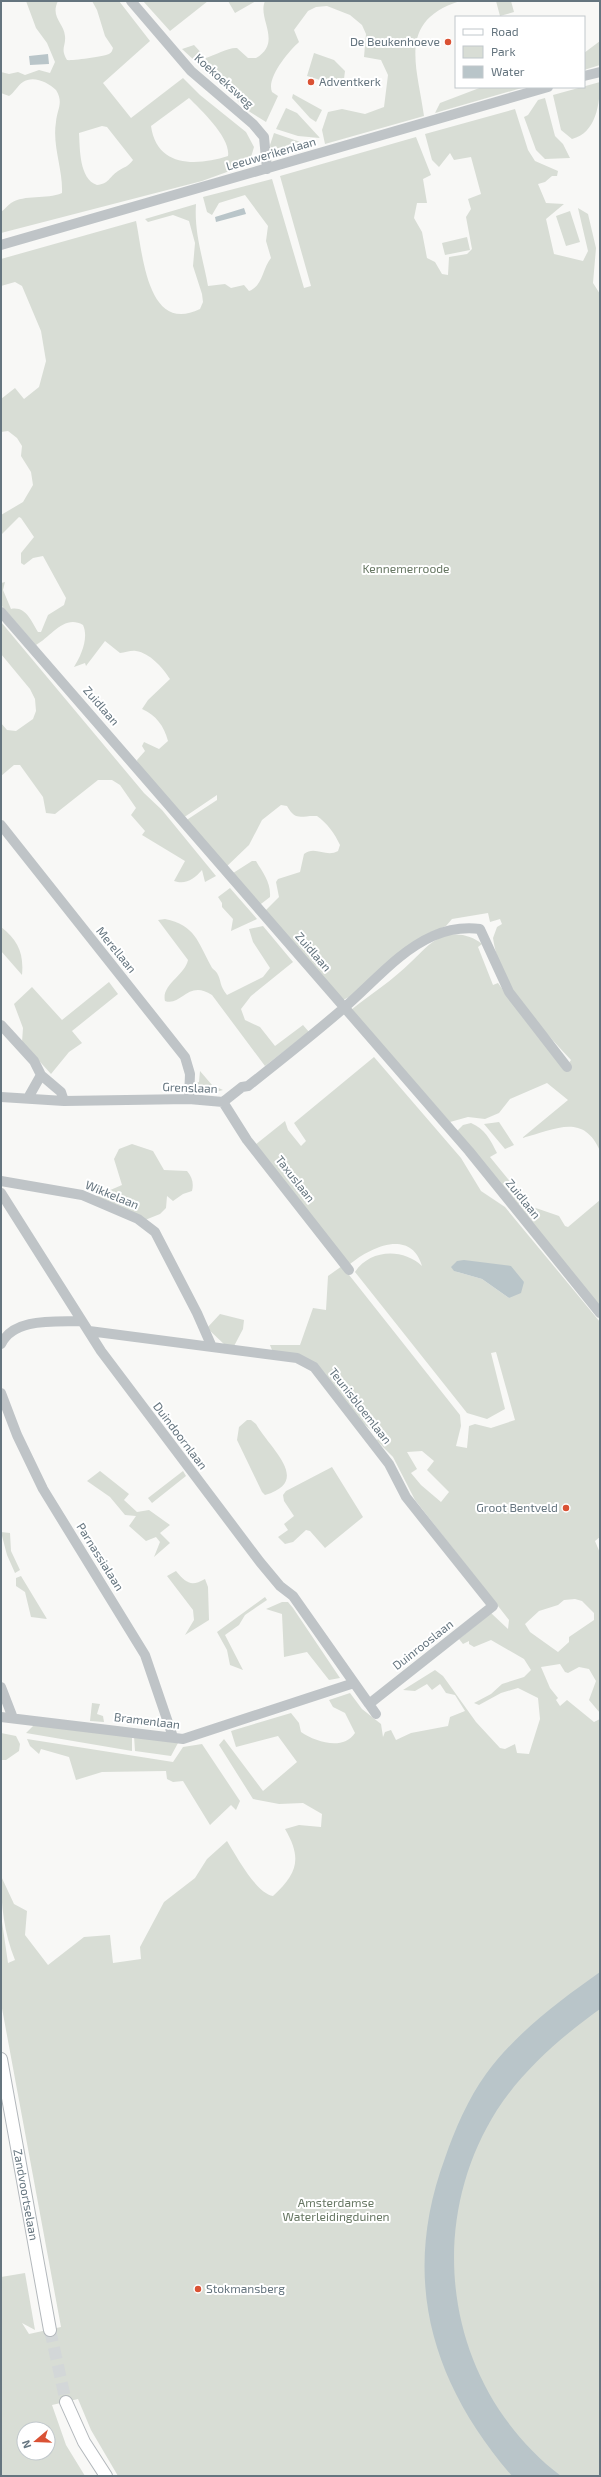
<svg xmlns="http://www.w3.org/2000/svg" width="601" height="2477" viewBox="0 0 601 2477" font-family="'Exo 2',sans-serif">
<rect width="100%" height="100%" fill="#f8f8f6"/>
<path fill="#d8ddd5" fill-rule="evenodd" d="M 26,1 L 58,1 C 50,17 64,23 65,36 C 66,47 60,48 67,60 C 72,61 106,56 109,54 C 112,52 112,51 113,48 L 105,36 L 97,10 L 92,1 L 119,1 L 150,41 L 103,83 L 131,118 L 183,78 L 200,95 L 246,132 L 254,147 L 249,164 L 202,181 L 1,233 L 1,212 C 5,209 7,206 11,203 C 25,194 46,200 62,193 C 63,169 52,146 56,122 C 57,109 64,103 56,90 C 48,82 33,75 23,82 C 17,86 15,92 9,96 L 1,93 L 1,72 L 9,74 L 18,72 L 25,75 L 39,70 L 50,73 L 55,62 L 47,43 L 36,28 ZM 189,98 C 201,110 231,138 228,156 C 197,166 157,168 151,126 ZM 102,126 L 107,127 L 133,160 C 128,167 124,167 118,171 C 109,177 109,184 97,185 C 79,179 80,148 79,133 Z
M 143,1 L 208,1 L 170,31 Z
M 228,1 L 256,1 L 235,13 Z
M 265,1 L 460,1 C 397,21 417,65 424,116 L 325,144 L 322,130 L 328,112 L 342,109 L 365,114 L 384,107 L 388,75 L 381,60 L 364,57 L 366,34 L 362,25 L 350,15 L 327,6 L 316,7 L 308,11 L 294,30 L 299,42 C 289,51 266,78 272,92 L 278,96 L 266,122 L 250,112 L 182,49 L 194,45 L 206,58 C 215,55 229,47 237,48 L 248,58 L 256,58 C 283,42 257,19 265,1 Z
M 496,1 L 511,1 L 514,12 L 500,16 Z
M 600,41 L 600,65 L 584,70 L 584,53 Z
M 314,53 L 334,60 L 345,71 L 343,87 L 307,76 Z
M 600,82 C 600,104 596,133 572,139 L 561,130 L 553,95 Z
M 482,87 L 525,87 L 435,113 L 440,103 Z
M 293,94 L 322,110 L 316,122 L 310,118 L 292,98 Z
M 545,98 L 555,136 L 563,144 L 570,158 L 545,159 L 536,150 L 524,117 L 528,115 L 538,100 Z
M 286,108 L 297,113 L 320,138 L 298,136 L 276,129 Z
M 515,109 L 528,150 L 535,161 L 558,171 L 557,176 L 552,176 L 545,182 L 538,184 L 546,203 L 564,204 L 546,219 L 554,254 L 583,261 L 588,251 L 578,208 L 588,214 L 596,248 L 593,283 L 600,294 L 600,1151 C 583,1112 555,1130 522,1138 L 568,1100 L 547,1083 L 510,1099 L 499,1113 L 485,1119 L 468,1117 L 450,1122 L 351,1010 C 371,994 393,980 411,962 C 421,953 429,942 442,937 C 456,932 471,935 482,944 L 478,947 L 493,985 L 498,983 L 525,1020 L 566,1067 L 571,1060 C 539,1025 500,987 493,938 L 497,927 L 502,924 L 500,919 L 490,922 L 488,913 L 452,919 L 446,926 L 429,933 L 353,995 L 343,1000 L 263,913 L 279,897 L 276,882 L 278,879 L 300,872 L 304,854 C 315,845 326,858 338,851 L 340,845 C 335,834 327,823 317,816 C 301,815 296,822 287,806 L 281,805 L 262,820 L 249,845 L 224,869 L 185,821 L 217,800 L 217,795 L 183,818 L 138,765 L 137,760 L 145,751 L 142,746 L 144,742 L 159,749 L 168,741 C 164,726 156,715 142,709 L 148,700 L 170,679 C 163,668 150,653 136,651 C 131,650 125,653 120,653 L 105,641 L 86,666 L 85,663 L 74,667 C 81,656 89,638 83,625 C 64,614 51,637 36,645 L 1,605 L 1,583 L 5,582 L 3,590 L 11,609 C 26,606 31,621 38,632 L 41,632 L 48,615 L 64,605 L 66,598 L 43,556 L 33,558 L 24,565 L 21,563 L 21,553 L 34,537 L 21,518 L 19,517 L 1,535 L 1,515 L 23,502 L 33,485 L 31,472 L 21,456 L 22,446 L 17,438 L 8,431 L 1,432 L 1,399 L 15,388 L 24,399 L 39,387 L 46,361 L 41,331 L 22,286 L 15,282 L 1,286 L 1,259 L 136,221 C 143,254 147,335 200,309 L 203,302 L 202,294 L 193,266 L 195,243 L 189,221 L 173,215 L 148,222 L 145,219 L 196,204 C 194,233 203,258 208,286 L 225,284 L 231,288 L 244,285 L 249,291 C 263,286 262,269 271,258 L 266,241 L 268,226 L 245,195 L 219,203 L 212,215 L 207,212 L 203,197 L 272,179 L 304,288 L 311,286 L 280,176 L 416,137 L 431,175 L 423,179 L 427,203 L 417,203 L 414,218 L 422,232 L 427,258 L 435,262 L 442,274 L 448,275 L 449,257 L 467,254 L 472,249 L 466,217 L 471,209 L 468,199 L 481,194 L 471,157 L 454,160 L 450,153 L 439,167 L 432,160 L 425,134 Z
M 274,133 L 315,147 L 272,158 L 270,145 Z
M 570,211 L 580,242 L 566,246 L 556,216 Z
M 467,237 L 470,250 L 445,255 L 442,243 Z
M 1,622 L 144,793 L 162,810 L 216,876 L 205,882 L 202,870 C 194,879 186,885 174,881 L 185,861 L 142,835 L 145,831 L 131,815 L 136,808 L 120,785 L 112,780 L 98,780 L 55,814 L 46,813 L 43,797 L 20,765 L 14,765 L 1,776 L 1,723 L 7,730 L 16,731 L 33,719 L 36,711 L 35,699 L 30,689 L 1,654 Z
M 252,861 L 256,861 C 263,873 271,882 270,897 L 257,907 L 230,875 Z
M 230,888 L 257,919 L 231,931 L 233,919 L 222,907 L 222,903 L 218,897 Z
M 165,919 C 195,925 198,942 211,966 C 212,969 215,970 217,973 C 222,982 219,985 227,995 L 263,977 L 270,968 L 253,942 L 249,929 L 263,926 L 293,962 L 251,996 L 241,1009 L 245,1020 L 260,1027 L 275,1046 L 303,1025 L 309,1032 L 265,1066 L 212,995 C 188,979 181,1007 165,1001 C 161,985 185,975 188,960 L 158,920 Z
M 1,927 C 18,940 24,953 22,975 L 1,951 Z
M 109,982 L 118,994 L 72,1031 L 82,1043 L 69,1052 L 51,1074 L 22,1042 L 23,1028 L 14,1004 L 32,987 L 62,1020 Z
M 374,1057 L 461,1158 L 481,1191 L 505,1207 L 600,1322 L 600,1537 L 595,1541 L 600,1553 L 600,1713 L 589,1700 L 596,1681 L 589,1669 L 579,1667 L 568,1673 L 565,1672 L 560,1664 L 541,1667 L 550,1688 L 558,1698 L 556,1700 L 560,1706 L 567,1700 L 594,1722 L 600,1719 L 600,2476 L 118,2476 L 91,2430 L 78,2399 L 52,2405 L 66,2445 L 85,2476 L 1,2476 L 1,2277 L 25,2273 L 35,2330 L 22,2323 L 29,2334 L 61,2327 L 1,2003 L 1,1915 L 8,1963 L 15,1960 C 4,1933 1,1905 1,1876 L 14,1904 L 27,1911 L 25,1935 L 48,1965 L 84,1937 L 110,1935 L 113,1963 L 141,1959 L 140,1947 L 164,1902 L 195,1878 L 207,1859 L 227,1841 C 237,1857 256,1893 273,1896 C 298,1873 302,1858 285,1829 L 299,1825 L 321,1827 L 322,1814 L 303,1803 L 279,1804 L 253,1799 L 219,1745 L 224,1739 L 263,1791 L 297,1762 L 278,1736 L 236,1747 L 231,1731 L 291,1713 L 299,1723 L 301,1732 C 316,1742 343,1751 355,1733 L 345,1713 L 333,1707 L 329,1700 L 350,1693 L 362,1709 L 381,1724 L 383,1737 L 385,1732 L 391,1730 L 396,1740 L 411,1733 L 448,1726 L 450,1717 L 465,1711 L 455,1695 L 446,1693 L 440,1684 L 432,1690 L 427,1684 L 415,1691 L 403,1690 L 435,1670 L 443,1676 L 476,1722 L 500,1748 L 505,1749 L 515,1744 L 517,1753 L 529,1754 L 540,1719 L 538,1698 L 518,1688 L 501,1693 L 479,1705 L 474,1703 L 491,1694 L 502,1684 L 524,1677 L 531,1670 L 524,1659 L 491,1640 L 474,1647 L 469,1644 L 469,1641 L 463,1644 L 459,1639 L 491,1613 L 508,1629 L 509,1620 L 415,1500 L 393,1457 L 376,1440 L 382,1438 L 361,1422 L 319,1369 L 272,1350 L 270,1345 L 300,1345 L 313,1308 L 326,1310 L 328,1276 L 342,1266 L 460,1415 L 461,1426 L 456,1446 L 467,1448 L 469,1426 L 475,1424 L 491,1428 L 515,1420 L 496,1352 L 491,1353 L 505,1409 L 487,1419 L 467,1413 L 355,1272 C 370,1249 403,1248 422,1266 C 411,1228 370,1247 349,1265 L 255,1145 L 285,1121 L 288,1130 L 301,1146 L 306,1141 L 294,1123 ZM 454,1271 L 524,1282 L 509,1298 L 482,1279 ZM 422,1451 L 434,1461 L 427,1470 L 449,1492 L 441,1502 L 421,1485 L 411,1473 L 417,1469 L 407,1452 ZM 575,1599 L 582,1601 L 594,1613 L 594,1620 L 569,1637 L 569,1642 L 558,1652 L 530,1632 L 525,1624 L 539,1611 L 558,1605 L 564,1600 ZM 24,2429 L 48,2429 L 48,2453 L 24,2453 Z
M 200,1071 L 212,1085 L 223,1090 L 208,1094 L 197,1090 L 196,1083 L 199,1082 Z
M 499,1122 L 514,1145 L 505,1149 L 484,1124 Z
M 471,1123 C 485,1129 490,1139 497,1153 L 490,1157 L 530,1206 L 559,1216 L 565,1226 L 568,1227 L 600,1200 L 600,1306 L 457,1131 L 463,1125 Z
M 132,1144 L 153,1151 L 164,1170 L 187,1171 C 192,1177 194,1183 192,1191 L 183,1194 L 173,1201 L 167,1196 L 166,1208 L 160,1214 L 145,1220 L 94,1197 L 122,1185 L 114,1159 L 119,1149 Z
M 220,1314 L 244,1320 L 243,1329 L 233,1348 L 226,1346 L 207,1328 Z
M 247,1420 L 251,1420 L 256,1424 C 271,1450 312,1481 265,1495 L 262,1492 L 237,1440 L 239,1427 Z
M 332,1467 L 363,1517 L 325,1548 L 310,1531 L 306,1530 L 293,1542 L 285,1544 L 278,1537 L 288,1530 L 284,1524 L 294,1516 L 284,1501 L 283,1495 L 286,1491 Z
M 100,1471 L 129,1494 L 124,1500 L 137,1512 L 149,1510 L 170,1525 L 160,1533 L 170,1543 L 154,1557 L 160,1542 L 156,1537 L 146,1541 L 129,1526 L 136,1516 L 125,1515 L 110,1497 L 87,1481 Z
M 183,1471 L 186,1476 L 152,1503 L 148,1498 Z
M 1,1532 L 10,1533 L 11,1551 L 20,1570 L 15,1573 L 7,1555 Z
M 176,1571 C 186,1583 191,1587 205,1579 L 208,1587 L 209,1620 L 185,1635 L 194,1620 L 193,1610 L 167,1576 Z
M 21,1576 L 47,1619 L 31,1617 L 25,1592 L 16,1586 L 16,1578 Z
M 265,1597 L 267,1600 L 245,1615 L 239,1625 L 225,1635 L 243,1670 L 230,1665 L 227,1650 L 217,1632 Z
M 282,1602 L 288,1602 L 293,1608 L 340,1678 L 329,1680 L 307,1652 L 284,1657 L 282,1614 L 266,1609 Z
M 92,1703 L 100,1704 L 97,1714 L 103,1716 L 104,1722 L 90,1721 Z
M 35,1724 L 132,1737 L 132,1751 L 26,1733 Z
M 1,1733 L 16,1736 L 20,1744 L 19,1751 L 6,1760 L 1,1760 Z
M 134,1736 L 178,1743 L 171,1756 L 135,1751 Z
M 27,1739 L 173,1762 L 183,1747 L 202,1744 L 240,1801 L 236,1810 L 231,1805 L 210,1825 L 183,1781 L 173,1782 L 167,1779 L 166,1771 L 102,1772 L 76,1780 L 69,1757 L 41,1749 L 39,1754 L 30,1746 Z"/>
<path fill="#b9c5c9" d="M 48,54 L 49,64 L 30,65 L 29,56 Z
M 244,208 L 246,214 L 216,222 L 215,217 Z
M 464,1260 L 511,1266 L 524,1282 L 521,1293 L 509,1298 L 482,1279 L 454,1271 L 451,1267 L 457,1261 Z
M 600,1972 L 600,2009 C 561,2037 523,2070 497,2110 C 421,2230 448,2390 561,2476 L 512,2476 C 430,2381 401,2277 445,2158 C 455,2129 468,2099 486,2074 C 516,2033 559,2001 600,1972 Z"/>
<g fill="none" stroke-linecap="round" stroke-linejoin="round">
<path stroke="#d3d7d8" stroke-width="12" stroke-dasharray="12 6" stroke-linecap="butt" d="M 50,2330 L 66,2402"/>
<g stroke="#b3b8bc" stroke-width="14">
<g id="major">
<path id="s1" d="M 1,2059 L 50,2330"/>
<path d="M 66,2402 L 84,2442 L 106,2476"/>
</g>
</g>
<path stroke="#bfc4c7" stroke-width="10" d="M 131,1 L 191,71 L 253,124 L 264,137 L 267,169
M 584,76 L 600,72
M 1,245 L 548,87
M 1,612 L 469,1151 L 600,1313
M 1,825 L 185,1057 L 190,1074 L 189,1099
M 1,1025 L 34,1061 L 41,1075 L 61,1092 L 64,1101
M 1,1097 L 64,1101 L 189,1099 L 223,1102 L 242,1087 L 248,1086 C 281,1060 314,1034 345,1007 C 373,983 399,951 433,936 C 449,929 463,927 480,929 L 509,992 L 567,1067
M 28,1098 L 41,1075
M 223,1102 L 247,1140 L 349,1270
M 1,1181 L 82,1195 L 138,1219 L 155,1232 L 197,1313 L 212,1347
M 1,1193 L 101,1351 L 260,1562 L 280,1586 L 293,1596 L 369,1704 L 493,1606 L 406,1497 L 389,1464 L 314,1367 L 297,1358 L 89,1331
M 1,1344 C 14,1317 56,1322 81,1321
M 1,1393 L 17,1435 L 43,1489 L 145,1655 L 173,1737
M 1,1687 L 13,1718
M 369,1704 L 376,1714
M 1,1717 L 183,1739 L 354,1683"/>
<use href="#major" stroke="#fff" stroke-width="12"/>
</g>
<g fill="#da5234" stroke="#fff" stroke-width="1.5">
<circle cx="448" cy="42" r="4"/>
<circle cx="311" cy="82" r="4"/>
<circle cx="566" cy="1508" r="4"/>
<circle cx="198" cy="2289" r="4"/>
</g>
<g text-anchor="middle" stroke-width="4" stroke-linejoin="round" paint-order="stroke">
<g font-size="12" fill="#65757f" stroke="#fff" text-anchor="end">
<text x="440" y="46">De Beukenhoeve</text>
<text x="319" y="86" text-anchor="start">Adventkerk</text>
<text x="558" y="1512">Groot Bentveld</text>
<text x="206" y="2293" text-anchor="start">Stokmansberg</text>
</g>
<g font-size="12" fill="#65757f" stroke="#fff">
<text transform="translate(224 81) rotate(42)" y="4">Koekoeksweg</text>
<text transform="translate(271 154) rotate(-16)" y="4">Leeuwerikenlaan</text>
<text transform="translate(101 706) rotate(49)" y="4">Zuidlaan</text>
<text transform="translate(116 950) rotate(51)" y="4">Merellaan</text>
<text transform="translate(313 952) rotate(49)" y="4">Zuidlaan</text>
<text transform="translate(190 1088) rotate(2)" y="4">Grenslaan</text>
<text transform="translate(295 1179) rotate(52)" y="4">Taxuslaan</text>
<text transform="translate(112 1195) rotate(22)" y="4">Wikkelaan</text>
<text transform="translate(523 1199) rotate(51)" y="4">Zuidlaan</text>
<text transform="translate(360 1406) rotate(52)" y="4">Teunisbloemlaan</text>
<text transform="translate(180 1436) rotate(53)" y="4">Duindoornlaan</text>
<text transform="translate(100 1557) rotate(58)" y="4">Parnassialaan</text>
<text transform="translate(423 1645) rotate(-38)" y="4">Duinrooslaan</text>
<text transform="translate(147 1721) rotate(7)" y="4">Bramenlaan</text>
<text dy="4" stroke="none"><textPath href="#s1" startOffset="138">Zandvoortselaan</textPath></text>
</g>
<g font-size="12" fill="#677763" stroke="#fff">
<text x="406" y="573">Kennemerroode</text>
<text x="336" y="2207">Amsterdamse<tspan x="336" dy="14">Waterleidingduinen</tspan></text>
</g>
</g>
<rect width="601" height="2477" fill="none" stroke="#65757f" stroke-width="4"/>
<rect x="455" y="16" width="130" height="72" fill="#ffffff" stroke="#c1c8cc"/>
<rect x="463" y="29" width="20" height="6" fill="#ffffff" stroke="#c1c8cc"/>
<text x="491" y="36" font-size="12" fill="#65757f">Road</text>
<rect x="463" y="46" width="20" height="12" fill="#d8ddd5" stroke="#c1c8cc"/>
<text x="491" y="56" font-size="12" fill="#65757f">Park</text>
<rect x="463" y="66" width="20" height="12" fill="#b9c5c9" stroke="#c1c8cc"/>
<text x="491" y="76" font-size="12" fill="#65757f">Water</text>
<g transform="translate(36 2441) rotate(251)"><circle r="19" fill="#ffffff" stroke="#c1c8cc"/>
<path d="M0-3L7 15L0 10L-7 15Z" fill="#da5234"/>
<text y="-6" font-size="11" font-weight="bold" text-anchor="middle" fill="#65757f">N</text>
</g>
</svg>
